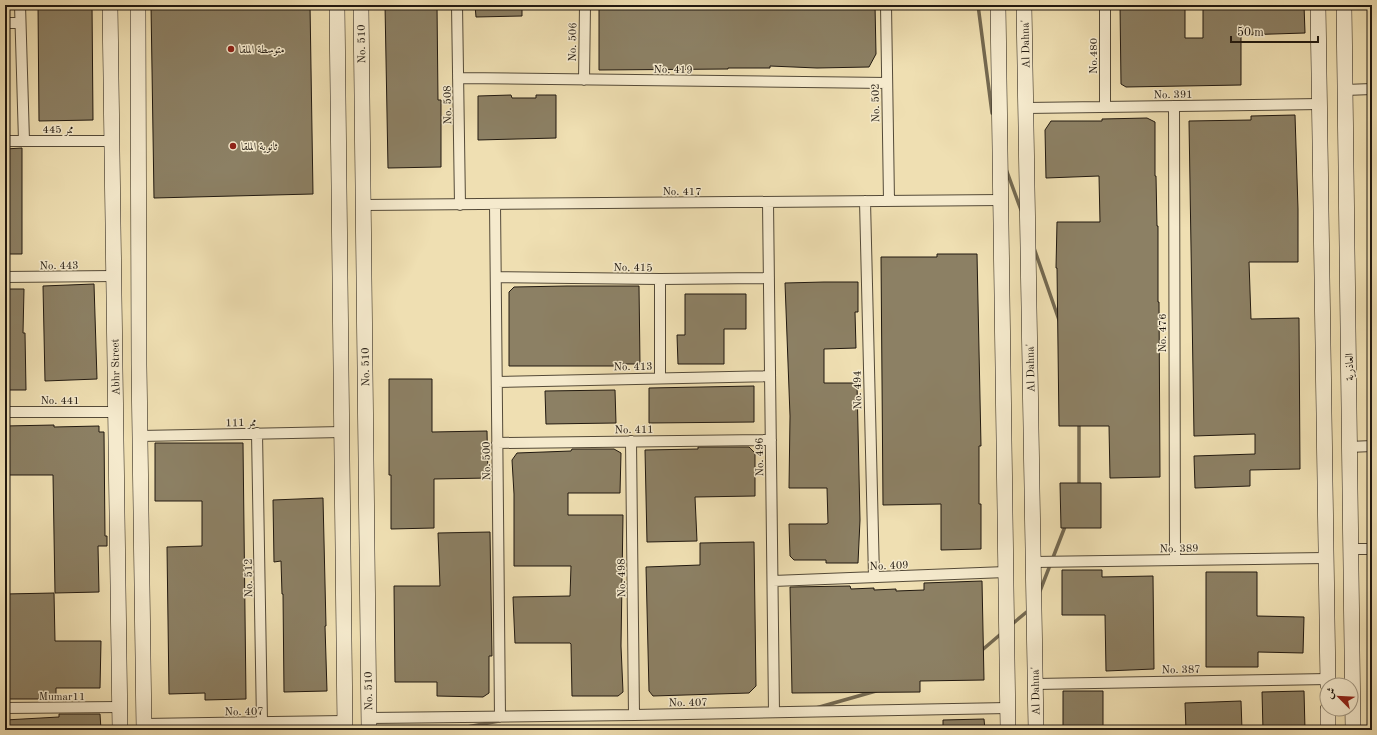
<svg xmlns="http://www.w3.org/2000/svg" width="1377" height="735" viewBox="0 0 1377 735" font-family="'Old Standard TT',Amiri,serif">
<rect width="100%" height="100%" fill="#efdfb2"/>
<filter id="stains"><feTurbulence type="fractalNoise" baseFrequency=".005" numOctaves="4"/><feColorMatrix values="0 0 0 0 .2 0 0 0 0 .09 0 0 0 0 .02 0 0 0 .5 -.17"/></filter>
<radialGradient id="worn" r=".72"><stop offset=".6" stop-color="#630" stop-opacity="0"/><stop offset="1" stop-color="#630" stop-opacity=".3"/></radialGradient>
<g fill="none" stroke-linecap="round" stroke-linejoin="round">
<path stroke="#736850" stroke-width="3.5" d="M 978,5 L 992,113
M 1006,169 L 1021,210
M 1034,248 L 1059,320
M 1079,423 L 1079,486
M 1040,591 L 1066,524
M 1011,625 L 1029,610
M 981,651 L 1002,633
M 816,708 L 876,691
M 451,730 L 499,721"/>
</g>
<path fill="#8c8064" stroke="#211910" d="M 38,5 L 92,5 L 93,120 L 39,121 Z
M 151,5 L 310,5 L 313,194 L 154,198 Z
M 385,5 L 437,5 L 438,100 L 441,100 L 441,167 L 388,168 Z
M 475,5 L 522,5 L 522,16 L 476,17 Z
M 599,5 L 875,5 L 876,54 L 869,67 L 817,68 L 770,66 L 770,68 L 728,68 L 728,69 L 599,70 Z
M 1120,5 L 1185,5 L 1185,38 L 1203,38 L 1203,5 L 1304,5 L 1305,33 L 1241,35 L 1241,85 L 1126,87 L 1121,84 Z
M 511,95 L 512,98 L 536,98 L 536,95 L 556,95 L 556,138 L 478,140 L 478,96 Z
M 1295,115 L 1298,209 L 1298,262 L 1249,262 L 1251,319 L 1299,318 L 1300,469 L 1250,470 L 1250,486 L 1195,488 L 1194,456 L 1255,454 L 1255,434 L 1194,436 L 1189,121 L 1251,120 L 1251,116 Z
M 1147,118 L 1155,122 L 1155,176 L 1156,176 L 1157,226 L 1158,226 L 1158,302 L 1159,302 L 1160,477 L 1110,478 L 1109,426 L 1059,426 L 1057,268 L 1056,268 L 1057,222 L 1100,222 L 1099,176 L 1046,178 L 1045,130 L 1051,121 L 1102,121 L 1102,119 Z
M 22,148 L 22,254 L 5,254 L 5,149 Z
M 937,254 L 977,254 L 981,446 L 979,446 L 979,504 L 981,504 L 981,549 L 941,550 L 941,504 L 883,505 L 881,257 L 937,257 Z
M 824,282 L 858,282 L 858,312 L 855,312 L 856,348 L 824,349 L 824,383 L 857,383 L 860,520 L 858,563 L 826,563 L 826,560 L 794,560 L 790,556 L 789,524 L 826,524 L 828,523 L 827,488 L 789,488 L 790,416 L 785,283 Z
M 94,284 L 97,379 L 45,381 L 43,286 Z
M 567,286 L 639,286 L 640,364 L 618,364 L 618,366 L 509,366 L 509,292 L 514,287 Z
M 5,289 L 24,289 L 23,333 L 25,333 L 26,390 L 5,390 Z
M 685,294 L 746,294 L 746,329 L 724,329 L 724,364 L 678,364 L 677,335 L 685,335 Z
M 389,379 L 432,379 L 432,432 L 487,431 L 488,478 L 434,479 L 434,528 L 391,529 L 391,475 L 389,475 Z
M 754,386 L 754,422 L 649,423 L 649,388 Z
M 615,390 L 616,423 L 546,424 L 545,391 Z
M 54,425 L 54,427 L 99,426 L 99,432 L 104,432 L 105,536 L 107,536 L 107,546 L 98,546 L 99,592 L 55,593 L 53,475 L 5,475 L 5,426 Z
M 155,443 L 243,443 L 246,699 L 205,700 L 205,693 L 169,694 L 167,547 L 202,546 L 202,501 L 155,501 Z
M 698,447 L 749,447 L 755,453 L 755,496 L 695,497 L 697,541 L 647,542 L 645,450 L 698,449 Z
M 572,449 L 614,449 L 621,453 L 620,493 L 568,493 L 568,515 L 623,515 L 621,646 L 623,692 L 618,696 L 572,696 L 571,644 L 570,643 L 515,643 L 513,597 L 570,596 L 571,566 L 514,566 L 514,494 L 512,460 L 517,453 L 571,451 Z
M 1060,483 L 1101,483 L 1101,528 L 1061,528 Z
M 323,498 L 326,626 L 325,626 L 327,691 L 284,692 L 283,594 L 282,594 L 281,561 L 274,562 L 273,500 Z
M 490,532 L 492,656 L 489,656 L 489,693 L 483,697 L 437,696 L 437,682 L 395,682 L 394,586 L 440,586 L 438,533 Z
M 754,542 L 756,686 L 749,693 L 653,696 L 649,691 L 646,567 L 700,565 L 700,543 Z
M 1062,570 L 1102,570 L 1102,577 L 1153,576 L 1154,669 L 1106,671 L 1105,615 L 1062,615 Z
M 1206,572 L 1257,572 L 1257,616 L 1304,617 L 1303,653 L 1258,652 L 1258,667 L 1206,667 Z
M 982,581 L 984,680 L 920,681 L 920,692 L 792,693 L 790,587 L 850,586 L 851,589 L 874,588 L 874,590 L 896,589 L 896,591 L 924,590 L 924,583 Z
M 54,593 L 55,641 L 101,641 L 100,688 L 56,688 L 56,699 L 5,699 L 5,594 Z
M 1063,691 L 1103,691 L 1103,729 L 1063,729 Z
M 1304,691 L 1305,730 L 1263,730 L 1262,692 Z
M 1241,701 L 1242,730 L 1186,730 L 1185,703 Z
M 59,714 L 100,714 L 101,730 L 5,730 L 5,720 L 59,717 Z
M 984,719 L 985,730 L 943,730 L 943,720 Z"/>
<g fill="none" stroke-linecap="round" stroke-linejoin="round">
<g stroke="#544a38" stroke-width="12">
<path id="street" d="M 20,5 L 24,141
M 457,5 L 460,205
M 886,5 L 889,201
M 1105,5 L 1105,107
M 5,23 L 20,23
M 458,78 L 887,83
M 584,80 L 585,5
M 1345,90 L 1372,89
M 1174,106 L 1175,560
M 1026,108 L 1320,104
M 5,141 L 112,141
M 865,201 L 874,577
M 768,202 L 774,712
M 495,204 L 500,717
M 363,205 L 1002,200
M 5,277 L 114,276
M 496,277 L 660,279 L 769,278
M 660,378 L 660,279
M 497,382 L 770,376
M 5,412 L 116,412
M 257,433 L 262,722
M 140,436 L 342,432
M 631,441 L 634,715
M 497,443 L 771,440
M 1349,447 L 1372,446
M 1351,549 L 1372,549
M 1033,562 L 1326,558
M 773,581 L 1006,572
M 1035,684 L 1328,679
M 5,708 L 120,707
M 369,718 L 634,715 L 1008,708
M 144,724 L 345,721"/>
</g>
<g stroke="#211910" stroke-width="16">
<path id="secondary" d="M 110,5 L 120,730
M 138,5 L 139,365 L 144,730
M 337,5 L 345,730
M 361,5 L 369,730
M 998,5 L 1008,730
M 1024,5 L 1036,730
M 1318,5 L 1328,685
M 1344,5 L 1353,730
M 1328,709 L 1328,730"/>
</g>
<use href="#street" stroke="#f5eacd" stroke-width="10"/>
<use href="#secondary" stroke="#f5eacd" stroke-width="15"/>
</g>
<g fill="#8f2418" stroke="#f5eacd" stroke-width="1.5">
<circle cx="231" cy="49" r="4"/>
<circle cx="233" cy="146" r="4"/>
</g>
<g text-anchor="middle" stroke-width="3" stroke-linejoin="round" paint-order="stroke">
<g font-size="11" fill="#211910" stroke="#f5eacd">
<text transform="translate(572 42) rotate(-89)" y="4">No. 506</text>
<text transform="translate(361 44) rotate(-91)" y="4">No. 510</text>
<text transform="translate(1025 44) rotate(-91)" y="4">Al Dahna'</text>
<text transform="translate(1093 56) rotate(-90)" y="4">No.480</text>
<text transform="translate(673 69) rotate(1)" y="4">No. 419</text>
<text transform="translate(1173 94) rotate(-1)" y="4">No. 391</text>
<text transform="translate(875 103) rotate(-91)" y="4">No. 502</text>
<text transform="translate(447 105) rotate(-91)" y="4">No. 508</text>
<text x="58" y="133">ممر 445</text>
<text x="682" y="195">No. 417</text>
<text transform="translate(59 265) rotate(-1)" y="4">No. 443</text>
<text transform="translate(633 267) rotate(1)" y="4">No. 415</text>
<text transform="translate(1162 333) rotate(-90)" y="4">No. 476</text>
<text transform="translate(633 366) rotate(-1)" y="4">No. 413</text>
<text transform="translate(115 367) rotate(-91)" y="4">Abhr Street</text>
<text transform="translate(365 367) rotate(-91)" y="4">No. 510</text>
<text transform="translate(1349 367) rotate(-91)" y="4">العاذرية</text>
<text transform="translate(1030 368) rotate(-91)" y="4">Al Dahna'</text>
<text transform="translate(857 390) rotate(-91)" y="4">No. 494</text>
<text x="60" y="404">No. 441</text>
<text transform="translate(241 422) rotate(-1)" y="4">ممر 111</text>
<text transform="translate(634 429) rotate(-1)" y="4">No. 411</text>
<text transform="translate(759 457) rotate(-91)" y="4">No. 496</text>
<text transform="translate(486 461) rotate(-91)" y="4">No. 500</text>
<text transform="translate(1179 548) rotate(-1)" y="4">No. 389</text>
<text transform="translate(889 565) rotate(-2)" y="4">No. 409</text>
<text transform="translate(248 578) rotate(-91)" y="4">No. 512</text>
<text transform="translate(621 578) rotate(-91)" y="4">No. 498</text>
<text transform="translate(1181 669) rotate(-1)" y="4">No. 387</text>
<text transform="translate(368 691) rotate(-91)" y="4">No. 510</text>
<text transform="translate(1035 691) rotate(-91)" y="4">Al Dahna'</text>
<text x="62" y="700">Mumar11</text>
<text transform="translate(688 702) rotate(-1)" y="4">No. 407</text>
<text transform="translate(244 711) rotate(-1)" y="4">No. 407</text>
</g>
<g font-size="11" fill="#211910" stroke="#f5eacd" text-anchor="start">
<text x="239" y="53">متوسطة الملقا</text>
<text x="241" y="150">ثانوية الملقا</text>
</g>
</g>
<rect width="1377" height="735" fill="none" stroke="#efdfb2" stroke-width="20"/>
<rect x="6" y="6" width="1365" height="723" fill="none" stroke="#211910" stroke-width="2"/>
<rect x="10" y="10" width="1357" height="715" fill="none" stroke="#211910"/>
<g transform="translate(1339 697) rotate(294)"><circle r="19" fill="#f5eacd" stroke="#a09681"/>
<path d="M0-3L7 15L0 10L-7 15Z" fill="#8f2418"/>
<text y="-6" font-size="11" font-weight="bold" text-anchor="middle" fill="#211910">ش</text>
</g>
<path d="M1231 36v6h87v-6" fill="none" stroke="#211910" stroke-width="2"/>
<text x="1237" y="36" font-size="12" fill="#211910" stroke="#f5eacd" stroke-width="3" paint-order="stroke">50 m</text>
<rect width="100%" height="100%" filter="url(#stains)"/>
<rect width="100%" height="100%" fill="url(#worn)"/>
</svg>
